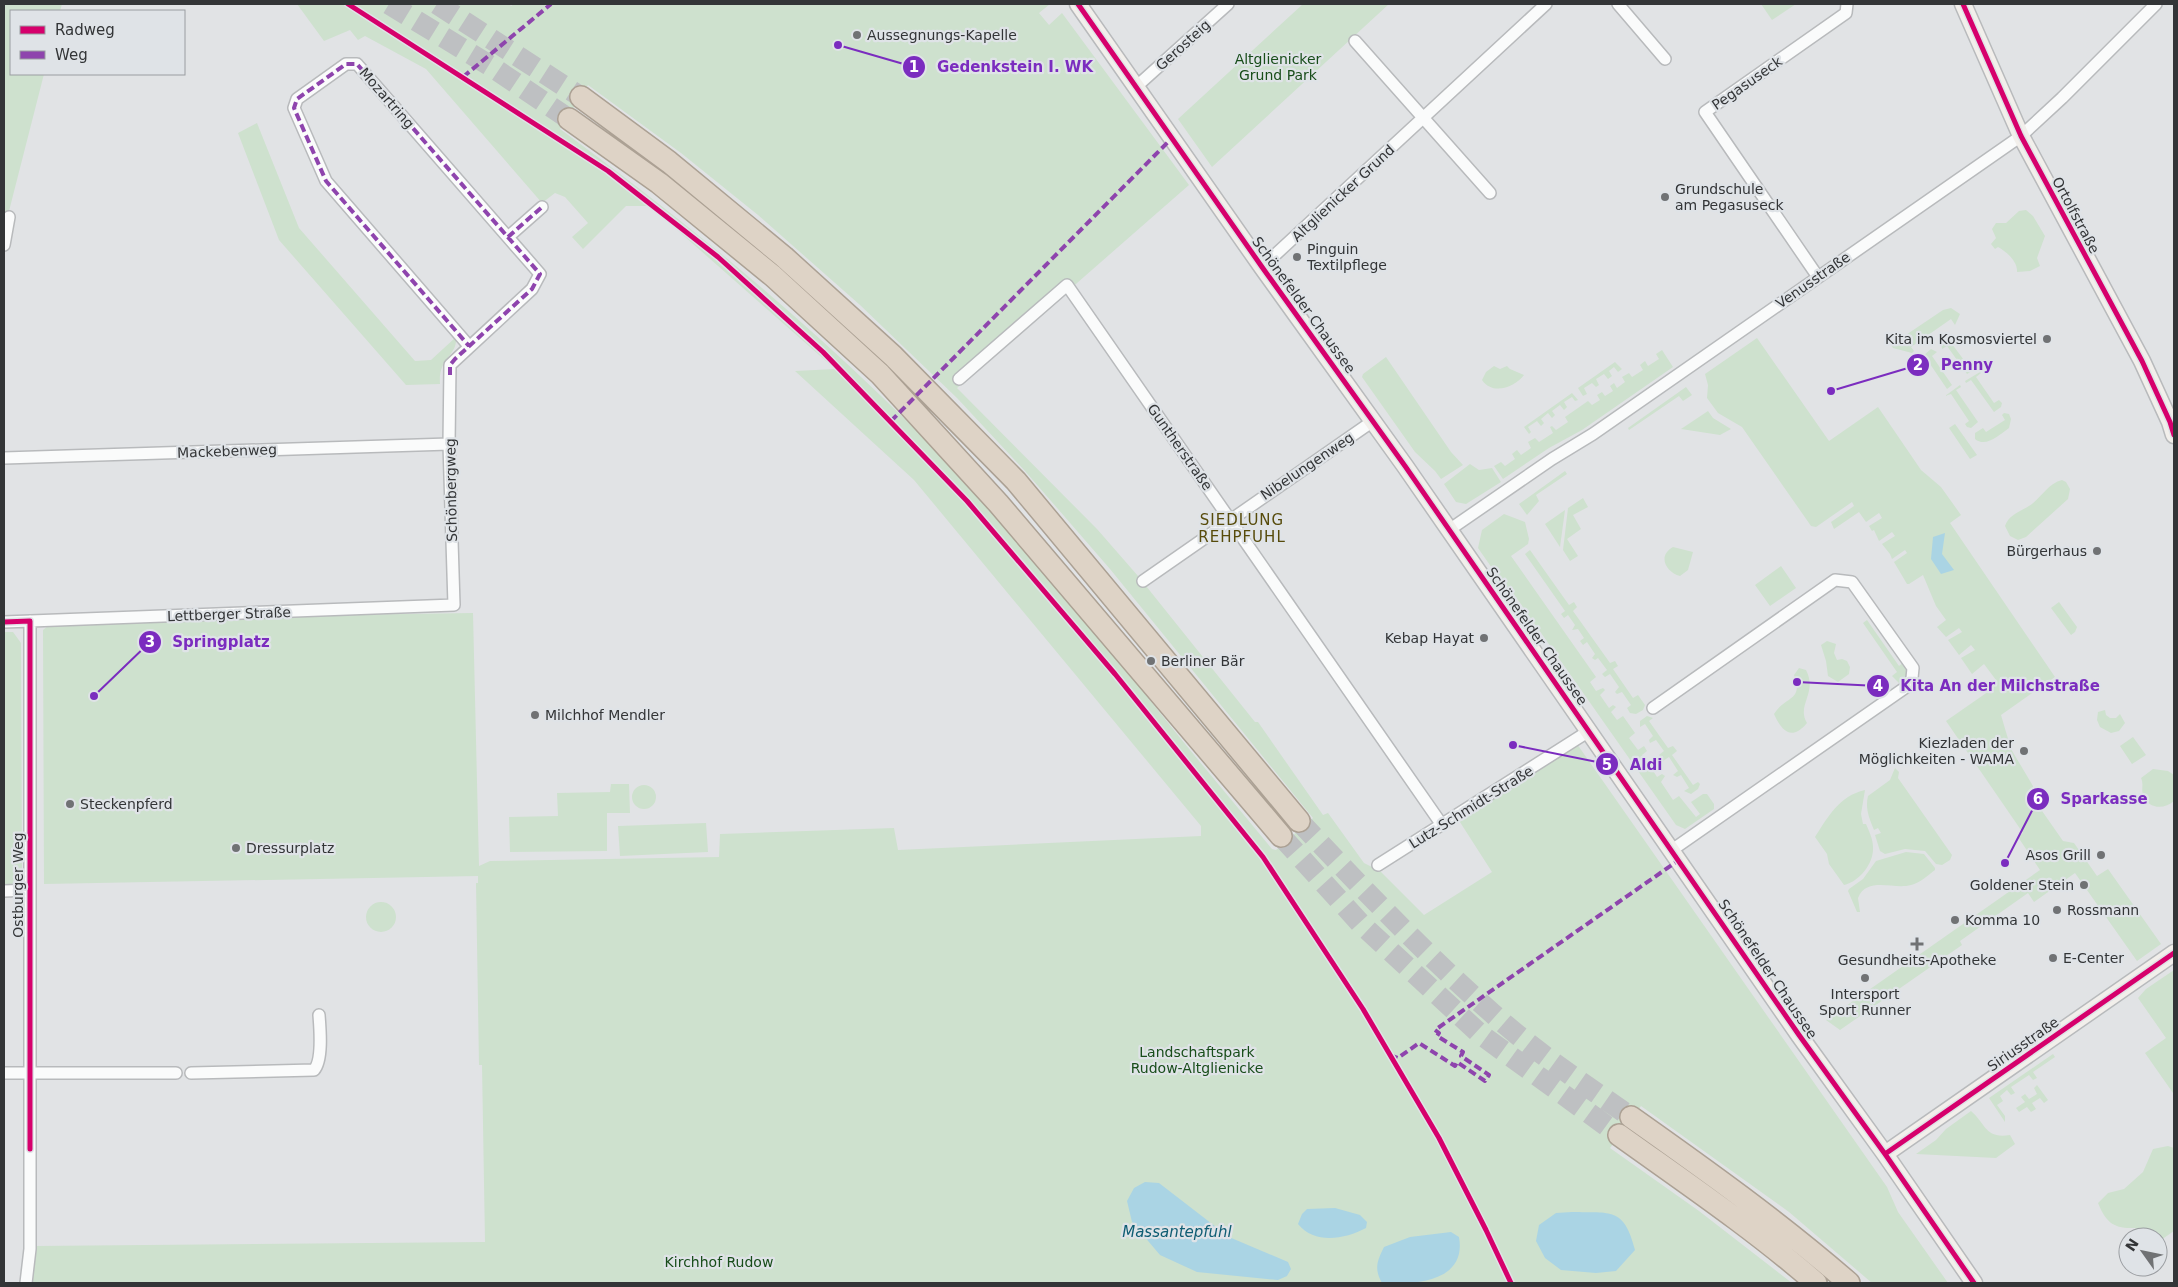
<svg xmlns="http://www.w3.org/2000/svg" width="2178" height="1287" viewBox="0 0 2178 1287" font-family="'DejaVu Sans',sans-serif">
<rect width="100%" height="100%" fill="#e1e3e5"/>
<path fill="#cee1ce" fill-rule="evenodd" d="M 4,4 L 62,4 L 60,11 L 11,11 L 11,74 L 44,74 L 8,215 L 4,214 Z
M 297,4 L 509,4 L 511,6 L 514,4 L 1050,4 L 1039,13 L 1049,25 L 1062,13 L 1189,185 L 957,388 L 1097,529 L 1138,576 L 1255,722 L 1258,722 L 1323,815 L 1328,813 L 1364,863 L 1380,871 L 1424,915 L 1492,872 L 1458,819 L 1577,744 L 1887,1187 L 1898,1212 L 1948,1283 L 1872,1283 L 1789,1212 L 1641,1106 L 1610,1148 L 1699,1211 L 1792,1283 L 31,1283 L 35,1246 L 485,1242 L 482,1065 L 479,1065 L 476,883 L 478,883 L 478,876 L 44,884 L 43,630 L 48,626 L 335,615 L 473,613 L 479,866 L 490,861 L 719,857 L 720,834 L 894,828 L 898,850 L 1201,836 L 1201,826 L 914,480 L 795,371 L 835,369 L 650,206 L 626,206 L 583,249 L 572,237 L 588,223 L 565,197 L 555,193 L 542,203 L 426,69 L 365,36 L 358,40 L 350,30 L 324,41 ZM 588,85 L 681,153 L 758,215 L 860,305 L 957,398 L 1025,471 L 1110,569 L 1313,818 L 1276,850 L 1272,849 C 1242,812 1211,776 1181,739 C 1119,662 1059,583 992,510 C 862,367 716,243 560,129 Z
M 1303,4 L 1389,4 L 1212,167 L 1178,119 Z
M 1761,4 L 1796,4 L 1772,20 Z
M 257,123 L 299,228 L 415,361 L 431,360 L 456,337 C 458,356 438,357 440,384 L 406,385 L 279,240 L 238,133 Z
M 2026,210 L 2033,216 L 2045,236 L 2037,258 L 2040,266 L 2030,271 L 2017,272 C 2018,262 2007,252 1998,247 L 1995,249 L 1991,244 L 1996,238 L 1992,229 L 1996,223 L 2006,223 L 2019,211 Z
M 1951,308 L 1960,314 L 1955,325 L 1951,319 L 1911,347 L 1914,351 L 1912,353 L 1893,348 L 1891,345 L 1943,310 Z
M 1949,337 L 1957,340 L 1952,344 L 1972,371 L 1967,374 L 1947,346 L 1942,349 L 1941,342 Z
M 1757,338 L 1829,441 L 1878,407 L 1921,470 L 1941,487 L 1961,515 L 1950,523 L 2055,677 L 2001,715 L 2011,749 L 2033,786 L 2033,798 L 2063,841 L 2074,843 L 2097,876 L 2108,869 L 2161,944 L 2137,961 L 2075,873 L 2034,902 L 2028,893 L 1960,941 L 1962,945 L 1840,1030 L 1826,1020 L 2040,870 L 2018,837 L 2023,833 L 1946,721 L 1992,689 L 1996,680 L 1984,664 L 1972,674 L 1961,658 L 1975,650 L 1971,645 L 1959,655 L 1948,640 L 1962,632 L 1959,628 L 1946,637 L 1937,627 L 1946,620 L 1936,606 L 1923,575 L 1909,584 L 1907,584 L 1894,562 L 1907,553 L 1905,550 L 1892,559 L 1890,554 L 1882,544 L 1895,536 L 1892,532 L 1879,541 L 1874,530 L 1872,531 L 1869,526 L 1882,518 L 1879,513 L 1866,522 L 1859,512 L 1834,529 L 1831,522 L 1854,506 L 1852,502 L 1816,527 L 1811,526 L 1742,427 L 1718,413 L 1707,398 L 1708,385 L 1705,374 Z
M 1931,349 L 1937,352 L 1932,356 L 1952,385 L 1947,389 L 1928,361 L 1923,364 L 1922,362 L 1923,356 Z
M 1662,350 L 1673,367 L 1582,430 L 1549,448 L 1503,479 L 1494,466 L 1501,462 L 1505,466 L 1515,459 L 1512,454 L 1517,450 L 1521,455 L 1531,448 L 1528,442 L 1535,438 L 1539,442 L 1553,433 L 1550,427 L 1552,426 L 1556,430 L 1568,422 L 1565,417 L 1588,401 L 1592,405 L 1600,400 L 1597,395 L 1602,392 L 1605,396 L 1613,391 L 1610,386 L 1614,383 L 1617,388 L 1625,382 L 1622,377 L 1629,373 L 1632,377 L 1643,370 L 1640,365 L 1645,361 L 1648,366 L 1659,359 L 1656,354 Z
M 1386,357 L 1451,452 L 1463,465 L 1441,479 L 1435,471 L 1415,452 L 1362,377 L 1363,374 Z
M 1615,362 L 1622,369 L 1618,372 L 1614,367 L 1609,371 L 1612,376 L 1608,379 L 1604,374 L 1596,379 L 1599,385 L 1596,387 L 1592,383 L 1584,388 L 1587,394 L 1583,396 L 1578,388 Z
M 1494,366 L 1500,369 L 1507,366 L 1510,369 L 1524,375 C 1515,387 1493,396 1482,380 L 1486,372 Z
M 1980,372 L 1981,373 L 1976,377 L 1994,403 L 1999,400 L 2002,403 L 2001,407 L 1994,412 L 1971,380 L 1966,383 L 1965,381 Z
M 1960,385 L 1961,387 L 1956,390 L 1978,422 L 1971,428 L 1967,427 L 1965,424 L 1969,421 L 1951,394 L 1945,396 Z
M 1686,387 L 1692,395 L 1683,401 L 1679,396 L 1629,430 L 1628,428 Z
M 1572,393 L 1578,400 L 1575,401 L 1572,397 L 1564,402 L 1567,407 L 1564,410 L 1560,405 L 1552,411 L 1555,415 L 1552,418 L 1548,413 L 1541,419 L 1544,423 L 1541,426 L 1537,421 L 1528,427 L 1531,432 L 1529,434 L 1524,427 Z
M 1708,411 L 1713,418 L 1731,429 L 1720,435 L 1681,429 Z
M 2004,413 L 2009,414 L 2011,419 L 2009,428 C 1999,435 1986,448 1975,439 L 1975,433 L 1983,428 L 1986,432 L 2005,420 L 2002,415 Z
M 1955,424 L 1977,455 L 1970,459 L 1949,428 Z
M 1470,464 L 1479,470 L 1492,468 L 1501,482 L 1466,504 L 1456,502 L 1444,484 Z
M 1565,471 L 1567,474 L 1536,495 L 1539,501 L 1527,515 L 1519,504 Z
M 2062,480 L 2066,482 L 2070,489 L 2068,499 L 2026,537 L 2018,540 L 2010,536 L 2005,526 C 2009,514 2022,511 2032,504 C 2042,496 2049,483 2062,480 Z
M 1583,498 L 1588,507 L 1573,515 L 1581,529 L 1567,539 L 1578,556 L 1570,561 L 1563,550 L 1568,508 Z
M 1565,510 L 1560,547 L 1545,524 Z
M 1504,514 L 1525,522 L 1529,539 L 1528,544 L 1511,556 L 1596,677 L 1590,682 L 1596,691 L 1603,688 L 1605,690 L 1600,695 L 1609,708 L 1613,705 L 1616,707 L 1611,712 L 1617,720 L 1623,716 L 1635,733 L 1629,738 L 1638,750 L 1644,746 L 1647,751 L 1642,755 L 1647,763 L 1653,759 L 1657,765 L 1652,769 L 1657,777 L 1662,774 L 1665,776 L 1661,782 L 1673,800 L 1679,796 L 1696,817 L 1700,814 L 1691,802 L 1703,794 L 1707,794 L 1714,804 L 1714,809 L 1685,829 L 1676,825 L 1513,593 L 1501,581 L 1478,548 L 1482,530 Z
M 1673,547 L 1693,552 L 1688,570 L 1680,576 C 1666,572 1657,556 1673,547 Z
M 1530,550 L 1569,605 L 1574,602 L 1577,607 L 1573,611 L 1610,663 L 1615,661 L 1618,666 L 1613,669 L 1633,698 L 1638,695 L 1645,705 L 1643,710 L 1636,714 L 1630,713 L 1627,708 L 1631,705 L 1622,692 L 1617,694 L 1615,692 L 1619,687 L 1610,674 L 1605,677 L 1602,674 L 1607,670 L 1598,658 L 1595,660 L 1592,658 L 1595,654 L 1587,642 L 1583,645 L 1580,641 L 1584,638 L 1578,629 L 1572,630 L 1575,625 L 1568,615 L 1564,618 L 1561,614 L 1565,611 L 1525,554 Z
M 1781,566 L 1796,588 L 1770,606 L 1755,585 Z
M 2059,602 L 2077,627 L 2075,632 L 2071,635 L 2051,608 Z
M 1867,620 L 1899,666 L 1904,662 L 1909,670 L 1909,678 L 1901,685 L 1892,676 L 1897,672 L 1863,623 Z
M 4,632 L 13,632 L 21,643 L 22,872 L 15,884 L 4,884 Z
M 1827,641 L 1836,644 L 1834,653 L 1837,660 L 1842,659 L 1847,661 L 1850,667 L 1849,674 L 1838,682 L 1828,676 L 1826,661 L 1821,645 Z
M 1799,668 L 1806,670 C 1818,693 1796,705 1807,723 C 1792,741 1782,732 1774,714 C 1785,696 1804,701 1794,675 Z
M 2105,710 L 2106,715 L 2110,718 L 2116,718 L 2120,714 L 2125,723 L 2119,731 L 2111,733 L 2100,727 L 2097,720 L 2098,712 Z
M 1647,716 L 1653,718 L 1649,721 L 1668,748 L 1673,746 L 1677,751 L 1672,755 L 1693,785 L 1698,782 L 1700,784 L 1698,789 L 1691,794 L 1684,791 L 1689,788 L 1681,775 L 1677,777 L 1673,775 L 1678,771 L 1669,757 L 1663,761 L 1659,755 L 1664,751 L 1656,740 L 1650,743 L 1649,740 L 1653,736 L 1645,724 L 1640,727 L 1640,721 Z
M 2133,737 L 2146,755 L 2132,764 L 2120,746 Z
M 1895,768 L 1899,772 L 1898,778 L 1952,855 L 1950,860 L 1942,865 L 1936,864 L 1925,851 L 1905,849 L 1885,854 L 1880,851 L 1875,835 L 1881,833 L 1878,828 L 1874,830 C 1869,818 1865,808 1868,796 L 1890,780 Z
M 2153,769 L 2168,771 L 2174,775 L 2174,801 C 2164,810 2148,809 2143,795 C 2141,789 2144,784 2141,778 Z
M 611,784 L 629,784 L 630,813 L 607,813 L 607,851 L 510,852 L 509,817 L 558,816 L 557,793 L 610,792 Z
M632 797a12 12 0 1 1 24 0a12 12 0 1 1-24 0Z
M 1865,790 L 1861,814 L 1863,824 L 1866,824 C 1869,831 1873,839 1873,847 C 1874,863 1860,881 1844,885 L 1829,864 L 1827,854 L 1815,837 C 1828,817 1839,796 1865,790 Z
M 706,823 L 708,852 L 620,856 L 618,826 Z
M 1906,852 L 1924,854 L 1935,868 L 1935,870 C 1928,875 1920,883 1911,885 C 1894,890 1867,876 1858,898 L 1860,912 L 1857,912 L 1848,891 L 1849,889 L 1863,879 L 1876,861 Z
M366 917a15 15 0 1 1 30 0a15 15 0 1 1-30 0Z
M 2174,970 L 2174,1092 L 2173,1093 L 2145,1053 L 2166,1038 L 2138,998 L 2146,989 Z
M 2053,1054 L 2055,1057 L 2033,1072 L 2037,1078 L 2033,1080 L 2029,1075 L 2011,1087 L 2015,1093 L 2011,1095 L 2007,1090 L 2000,1096 L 2003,1101 L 1997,1105 L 2005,1116 L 2005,1122 L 1989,1098 Z
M 2037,1085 L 2048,1100 L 2044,1103 L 2040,1098 L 2032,1103 L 2036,1109 L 2031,1112 L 2027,1107 L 2019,1112 L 2016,1108 L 2025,1102 L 2021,1097 L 2025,1094 L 2029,1099 L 2037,1094 L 2034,1088 Z
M 1971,1111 C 1986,1124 1985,1139 2010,1135 L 2015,1144 L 1996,1158 L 1916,1154 L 1936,1140 L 1946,1129 Z
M 2168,1146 L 2174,1148 L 2174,1231 L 2158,1242 L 2158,1237 L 2143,1237 L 2135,1228 C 2113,1229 2106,1222 2098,1203 L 2108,1193 L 2124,1189 L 2143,1172 L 2153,1149 Z"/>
<path fill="#aad4e4" d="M 1945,533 L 1942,554 L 1954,570 L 1941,574 L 1931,559 L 1933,537 Z
M 1145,1182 L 1159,1183 L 1229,1237 L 1288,1262 L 1291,1269 L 1287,1276 L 1278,1280 L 1197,1272 L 1160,1255 L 1132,1222 L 1127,1201 L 1134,1188 Z
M 1335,1208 L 1360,1215 L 1367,1222 L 1366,1228 C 1345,1239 1315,1245 1298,1224 L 1302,1214 L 1307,1209 Z
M 1572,1212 C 1611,1213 1624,1207 1635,1250 L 1616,1271 L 1596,1273 L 1561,1270 L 1545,1258 L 1536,1241 L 1539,1225 L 1556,1213 Z
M 1451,1232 L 1459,1237 C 1467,1282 1415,1285 1382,1283 C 1374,1269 1377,1261 1384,1247 L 1410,1237 Z"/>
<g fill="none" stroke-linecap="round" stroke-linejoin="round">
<path stroke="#bec0c2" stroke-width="21" stroke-dasharray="21 11" stroke-linecap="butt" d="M 389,4 L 489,65 L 569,119
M 437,4 L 581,97
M 1299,821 C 1361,887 1424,953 1492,1013 C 1535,1052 1584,1084 1631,1117
M 1281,836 L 1361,924 L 1480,1034 L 1619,1135"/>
<g stroke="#b8babc" stroke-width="14">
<path id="street" d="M 1618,4 L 1665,59
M 1355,41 L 1490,193
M 1137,86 L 1228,4
M 508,237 L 542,207
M 4,245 L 9,217
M 1262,267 L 1546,4
M 1818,277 L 1705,112 L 1846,13 L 1847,4
M 959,379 L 1067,285 L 1442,825
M 4,458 L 449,444
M 1449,530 L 1552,459 L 1593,434 L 2021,136 L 2062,98 L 2156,4
M 1143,581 L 1373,421
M 4,622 L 454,605 L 449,444 L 450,365 L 532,289 L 540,274 L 357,64 L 346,64 L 297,99 L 294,108 L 326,181 L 469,346
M 1653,708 L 1835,580 L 1852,582 L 1913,668 L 1912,678 L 1909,685 L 1672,850
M 1378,865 L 1589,731
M 4,891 L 30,890
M 4,1073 L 176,1073
M 191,1073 L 314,1070 C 323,1060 320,1028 319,1015
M 26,1283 L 30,1249 L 30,621"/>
</g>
<g stroke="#b8babc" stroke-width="19">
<path id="secondary" d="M 1078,4 L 1262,267 L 1405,466 L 1799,1035 L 1885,1154 L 1974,1283
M 1963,4 L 2021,136 L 2142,361 L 2170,422 L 2174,435
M 1885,1154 L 2174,953"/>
</g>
<g stroke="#aca194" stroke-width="24">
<path id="highway" d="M 581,97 L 669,162 L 784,257 L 893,356 L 1016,481 L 1299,821
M 569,119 L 659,183 L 773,276 L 880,374 L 998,503 L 1281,836
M 1631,1117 C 1706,1170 1780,1223 1849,1283
M 1619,1135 C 1686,1183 1754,1229 1816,1283"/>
</g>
<use href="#street" stroke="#fafbfb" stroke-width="11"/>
<use href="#secondary" stroke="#f2efeb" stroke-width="16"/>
<use href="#highway" stroke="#ded3c6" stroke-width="21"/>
<path stroke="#8e44ad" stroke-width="4" stroke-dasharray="8 4" stroke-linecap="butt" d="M 463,77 L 551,4
M 508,237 L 542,207
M 450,375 L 450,365 L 455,359 L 532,289 L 540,274 L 357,64 L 346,64 L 297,99 L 294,108 L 326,181 L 469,346
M 891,421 L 1172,138
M 1390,1055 L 1398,1058 L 1419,1043 L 1455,1066 L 1457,1062 L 1485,1081 L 1489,1075 L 1461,1056 L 1463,1052 L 1437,1036 L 1439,1033 L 1435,1030 L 1679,860"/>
<g stroke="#dfe3e7" stroke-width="8">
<path id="cycleway" d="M 348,4 L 608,171 L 718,257 L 823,352 L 967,501 L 1115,674 L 1263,857 L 1363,1009 L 1439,1138 L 1486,1230 L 1511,1283
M 1078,4 L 1262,267 L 1405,466 L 1799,1035 L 1885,1154 L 1974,1283
M 1963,4 L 2021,136 L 2142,361 L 2170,422 L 2174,435
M 4,622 L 30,621 L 30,1149
M 1885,1154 L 2174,953"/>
</g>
<use href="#cycleway" stroke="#d6006c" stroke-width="5"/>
</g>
<g fill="#707274" stroke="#dfe3e7" stroke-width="2">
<circle cx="857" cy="35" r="5"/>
<circle cx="1665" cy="197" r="5"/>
<circle cx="1297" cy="257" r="5"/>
<circle cx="2047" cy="339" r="5"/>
<circle cx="2097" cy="551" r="5"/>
<circle cx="1484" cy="638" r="5"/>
<circle cx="1151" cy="661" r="5"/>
<circle cx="535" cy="715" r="5"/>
<circle cx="2024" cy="751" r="5"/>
<circle cx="70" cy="804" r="5"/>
<circle cx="236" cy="848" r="5"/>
<circle cx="2101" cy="855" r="5"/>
<circle cx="2084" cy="885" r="5"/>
<circle cx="2057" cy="910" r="5"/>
<circle cx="1955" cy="920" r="5"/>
<path d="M1914.5 936.5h5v5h5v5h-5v5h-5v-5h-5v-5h5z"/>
<circle cx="2053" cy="958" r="5"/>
<circle cx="1865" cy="978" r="5"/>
</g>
<g text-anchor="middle" stroke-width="4.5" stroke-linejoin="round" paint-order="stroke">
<g font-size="14" fill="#333537" stroke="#dfe3e7" text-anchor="start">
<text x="867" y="40">Aussegnungs-Kapelle</text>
<text x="1675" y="194">Grundschule<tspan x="1675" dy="16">am Pegasuseck</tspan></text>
<text x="1307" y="254">Pinguin<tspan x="1307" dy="16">Textilpflege</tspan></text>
<text x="2037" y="344" text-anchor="end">Kita im Kosmosviertel</text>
<text x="2087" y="556" text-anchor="end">Bürgerhaus</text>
<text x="1474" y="643" text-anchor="end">Kebap Hayat</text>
<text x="1161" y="666">Berliner Bär</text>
<text x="545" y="720">Milchhof Mendler</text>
<text x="2014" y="748" text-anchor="end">Kiezladen der<tspan x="2014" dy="16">Möglichkeiten - WAMA</tspan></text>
<text x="80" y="809">Steckenpferd</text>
<text x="246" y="853">Dressurplatz</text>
<text x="2091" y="860" text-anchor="end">Asos Grill</text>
<text x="2074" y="890" text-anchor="end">Goldener Stein</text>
<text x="2067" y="915">Rossmann</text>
<text x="1965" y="925">Komma 10</text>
<text x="2063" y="963">E-Center</text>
<text x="1917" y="965" text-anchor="middle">Gesundheits-Apotheke</text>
<text x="1865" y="999" text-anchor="middle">Intersport<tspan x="1865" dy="16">Sport Runner</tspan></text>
</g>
<g font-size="14" fill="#333537" stroke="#dfe3e7">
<text transform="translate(1183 45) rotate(-42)" y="5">Gerosteig</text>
<text transform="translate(1747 83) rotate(-35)" y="5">Pegasuseck</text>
<text transform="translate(387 98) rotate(49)" y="5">Mozartring</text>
<text transform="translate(1343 193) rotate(-43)" y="5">Altglienicker Grund</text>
<text transform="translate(2076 215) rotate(62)" y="5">Ortolfstraße</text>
<text transform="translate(1813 280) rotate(-35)" y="5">Venusstraße</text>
<text transform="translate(1304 305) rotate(54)" y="5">Schönefelder Chaussee</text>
<text transform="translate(1180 447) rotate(55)" y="5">Guntherstraße</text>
<text transform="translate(227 451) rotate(-2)" y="5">Mackebenweg</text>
<text transform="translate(1307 466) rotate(-34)" y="5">Nibelungenweg</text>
<text transform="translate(451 490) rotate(-91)" y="5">Schönbergweg</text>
<text transform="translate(229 614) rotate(-2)" y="5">Lettberger Straße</text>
<text transform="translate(1537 636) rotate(55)" y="5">Schönefelder Chaussee</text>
<text transform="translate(1471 807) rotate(-32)" y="5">Lutz-Schmidt-Straße</text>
<text transform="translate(18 885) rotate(-90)" y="5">Ostburger Weg</text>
<text transform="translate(1768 969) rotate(56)" y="5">Schönefelder Chaussee</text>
<text transform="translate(2023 1044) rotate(-35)" y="5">Siriusstraße</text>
</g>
<g font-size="14" fill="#184d1a" stroke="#dfe3e7">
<text x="1278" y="64">Altglienicker<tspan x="1278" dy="16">Grund Park</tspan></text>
<text x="1197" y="1057">Landschaftspark<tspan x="1197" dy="16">Rudow-Altglienicke</tspan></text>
<text x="719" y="1267">Kirchhof Rudow</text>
</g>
<g font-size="15" letter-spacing="1" fill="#574b0b" stroke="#dfe3e7">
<text x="1242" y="525">SIEDLUNG<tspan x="1242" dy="17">REHPFUHL</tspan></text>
</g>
<g font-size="15" font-style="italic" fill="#0f5d73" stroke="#dfe3e7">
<text x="1177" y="1237">Massantepfuhl</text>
</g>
</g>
<path fill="none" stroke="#7b2cbf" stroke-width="2" d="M838 45L914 67M1831 391L1918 365M94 696L150 642M1797 682L1878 686M1513 745L1607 764M2005 863L2038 799"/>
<g fill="#7b2cbf" stroke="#dfe3e7" stroke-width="2">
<circle cx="838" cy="45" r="5"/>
<circle cx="1831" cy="391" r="5"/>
<circle cx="94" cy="696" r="5"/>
<circle cx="1797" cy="682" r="5"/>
<circle cx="1513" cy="745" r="5"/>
<circle cx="2005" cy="863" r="5"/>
<circle cx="914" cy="67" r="12"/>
<circle cx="1918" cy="365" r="12"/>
<circle cx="150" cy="642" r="12"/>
<circle cx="1878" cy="686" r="12"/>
<circle cx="1607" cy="764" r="12"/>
<circle cx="2038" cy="799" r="12"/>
</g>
<g font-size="15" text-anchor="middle" font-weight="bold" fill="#fff">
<text x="914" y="72">1</text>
<text x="1918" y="370">2</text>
<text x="150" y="647">3</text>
<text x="1878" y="691">4</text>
<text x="1607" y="770">5</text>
<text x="2038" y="804">6</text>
</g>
<g font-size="15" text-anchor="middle" font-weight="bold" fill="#7b2cbf" stroke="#dfe3e7" stroke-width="4.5" stroke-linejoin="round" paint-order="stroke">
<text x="1015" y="72">Gedenkstein I. WK</text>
<text x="1967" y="370">Penny</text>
<text x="221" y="647">Springplatz</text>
<text x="2000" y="691">Kita An der Milchstraße</text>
<text x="1646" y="770">Aldi</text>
<text x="2104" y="804">Sparkasse</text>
</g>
<rect width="2178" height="1287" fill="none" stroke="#333537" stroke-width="10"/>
<rect x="10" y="10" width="175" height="65" fill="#dfe3e7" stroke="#9a9da1"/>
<rect x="20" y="26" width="25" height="8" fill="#d6006c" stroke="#9a9da1"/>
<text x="55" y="35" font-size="15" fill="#333537">Radweg</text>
<rect x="20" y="51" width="25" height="8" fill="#8e44ad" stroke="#9a9da1"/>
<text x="55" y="60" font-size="15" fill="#333537">Weg</text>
<g transform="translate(2143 1252) rotate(303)"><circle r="24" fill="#dfe3e7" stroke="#9a9da1"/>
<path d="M0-4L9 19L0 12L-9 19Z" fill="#707274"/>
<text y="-8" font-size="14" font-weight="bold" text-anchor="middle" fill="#333537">N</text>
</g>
</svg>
